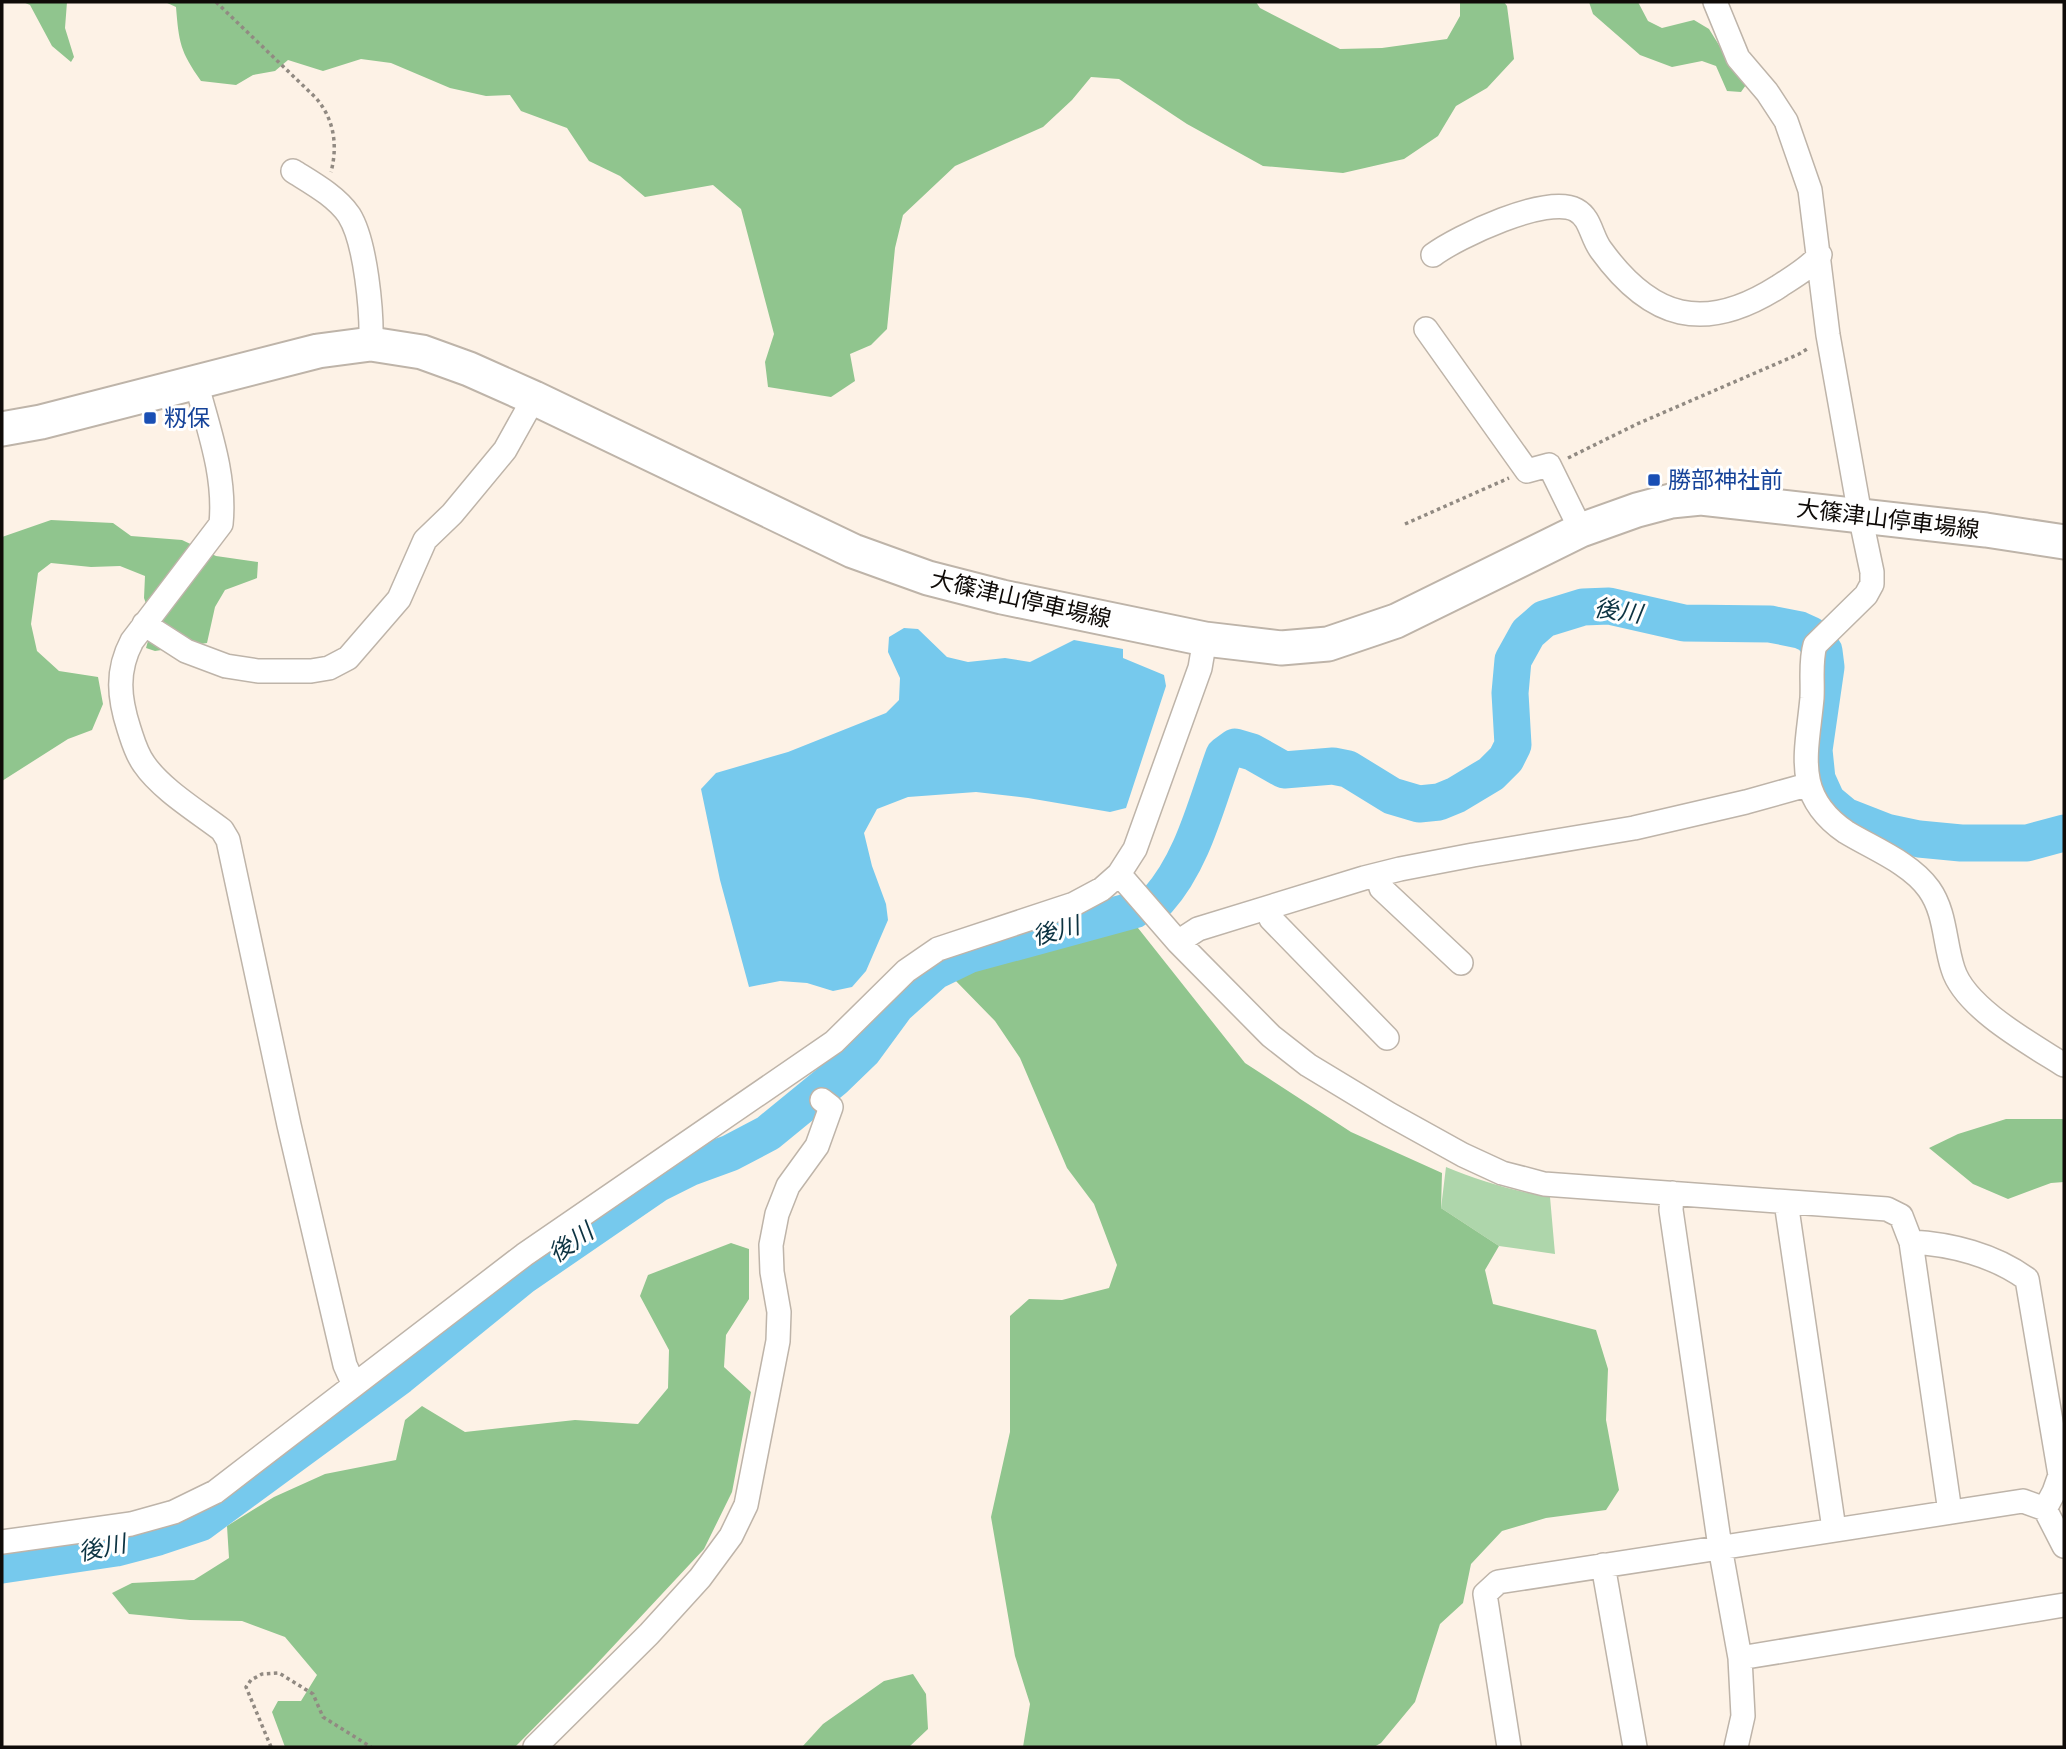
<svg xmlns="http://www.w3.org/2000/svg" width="2066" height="1749" viewBox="0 0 2066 1749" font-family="Inter,'Noto Sans JP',sans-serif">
<rect width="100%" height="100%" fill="#fdf2e6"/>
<path fill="#aed6ab" d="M 1446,1167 C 1480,1181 1513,1191 1550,1197 L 1555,1254 L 1499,1246 L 1441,1208 Z"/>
<path fill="#90c58e" d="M 23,2 L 67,2 L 65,28 L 74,57 L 71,62 L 52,46 L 30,5 Z
M 165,2 L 1256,2 L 1260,8 L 1340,49 L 1382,48 L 1447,39 L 1460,16 L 1460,2 L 1504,2 L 1507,6 L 1514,59 L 1487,88 L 1456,106 L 1438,136 L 1404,159 L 1343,173 L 1263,166 L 1187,124 L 1119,79 L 1091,77 L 1072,100 L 1043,127 L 955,166 L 903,215 L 895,248 L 887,329 L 871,345 L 850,354 L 855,381 L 831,397 L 768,387 L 765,362 L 774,334 L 741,209 L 713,185 L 645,197 L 620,176 L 589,161 L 567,128 L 521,111 L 510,95 L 486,96 L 450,88 L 391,63 L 361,59 L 323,71 L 288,60 L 275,71 L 253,75 L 236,85 L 201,81 C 180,51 179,43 176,7 Z
M 1589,2 L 1638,2 L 1648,21 L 1662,28 L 1694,20 L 1709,29 L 1727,58 L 1748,82 L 1741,92 L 1727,91 L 1716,66 L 1702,61 L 1672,67 L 1640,55 L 1593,14 Z
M 51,520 L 113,523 L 131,536 L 182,540 L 216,556 L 258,562 L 257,578 L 225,590 L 215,607 L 207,643 L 155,651 L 146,648 L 153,623 L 144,598 L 145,576 L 120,566 L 91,567 L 51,563 L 38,573 L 31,624 L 37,651 L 59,671 L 98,677 L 103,704 L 92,730 L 68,739 L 2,781 L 2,537 Z
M 1113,924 L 1138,928 L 1245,1063 L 1351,1132 L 1442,1173 L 1441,1208 L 1499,1246 L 1485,1270 L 1493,1304 L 1596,1330 L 1608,1369 L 1606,1420 L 1619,1490 L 1606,1510 L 1546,1518 L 1502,1531 L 1471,1564 L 1463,1603 L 1440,1624 L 1415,1702 L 1381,1743 L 1374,1747 L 1023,1747 L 1030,1704 L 1015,1656 L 991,1517 L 1010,1432 L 1010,1316 L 1029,1299 L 1062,1300 L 1109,1288 L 1117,1265 L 1094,1204 L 1067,1168 L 1020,1058 L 995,1021 L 953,978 L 968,962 L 1024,945 Z
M 2006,1119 L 2064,1119 L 2064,1182 L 2051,1183 L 2008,1199 L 1973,1184 L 1929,1148 L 1958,1134 Z
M 731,1243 L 749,1249 L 749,1299 L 726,1335 L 724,1367 L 751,1392 L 732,1492 L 704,1549 L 591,1670 L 515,1747 L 285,1747 L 272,1712 L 278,1701 L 301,1701 L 317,1675 L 285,1637 L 242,1621 L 190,1620 L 129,1614 L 112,1593 L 132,1583 L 194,1580 L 229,1558 L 227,1526 L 274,1497 L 325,1474 L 396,1460 L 405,1420 L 422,1406 L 465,1432 L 575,1420 L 638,1424 L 668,1388 L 669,1350 L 640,1296 L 648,1275 Z
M 913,1674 L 926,1694 L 928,1729 L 909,1747 L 802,1747 L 823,1724 L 884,1681 Z"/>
<path fill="#76c9ed" d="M 904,628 L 918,629 L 947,657 L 968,662 L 1005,658 L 1030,662 L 1074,640 L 1123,649 L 1123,658 L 1164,675 L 1166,686 L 1126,808 L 1110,812 L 1028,798 L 976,792 L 908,797 L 877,809 L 864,833 L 872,866 L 886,904 L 888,920 L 866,971 L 852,987 L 833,991 L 807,983 L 780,981 L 749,987 L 720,880 L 701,789 L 716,773 L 788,752 L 886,713 L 899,700 L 900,678 L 888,652 L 889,637 Z"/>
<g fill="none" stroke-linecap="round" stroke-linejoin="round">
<path stroke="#76c9ed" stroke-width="37" d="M 1158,900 C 1193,861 1206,804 1224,755 L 1235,747 L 1252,752 L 1284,770 L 1333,766 L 1348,769 L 1392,796 L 1419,804 L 1439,802 L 1456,795 L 1491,774 L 1506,759 L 1513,745 L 1510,693 L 1513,660 L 1528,633 L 1544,619 L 1583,607 L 1609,606 L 1684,623 L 1770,624 L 1800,630 L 1811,635 L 1824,651 L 1826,667 L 1814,750 L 1817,779 L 1827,801 L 1845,816 L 1886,832 L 1919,839 L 1961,843 L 2027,843 L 2064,833
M 2,1565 L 116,1548 L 158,1537 L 200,1523 L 400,1376 L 523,1276 L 657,1184 L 689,1168 L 730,1153 L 768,1133 L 834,1079 L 863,1051 L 896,1006 L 935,971 L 968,955 L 1134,910"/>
<g stroke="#beb4a9" stroke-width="26">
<path id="street" d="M 1715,2 L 1738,58 L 1767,92 L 1786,121 L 1810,190 L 1828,335 L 1860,515 L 1872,572 L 1872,584 L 1866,595 L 1815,645 C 1810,662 1813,681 1812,698 C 1807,753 1792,795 1846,832 C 1872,848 1911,863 1929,889 C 1946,913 1944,942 1953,969 C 1965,1008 2031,1044 2064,1065
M 293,171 C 312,183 336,196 349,215 C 366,242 372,312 371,344
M 1433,255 C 1457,237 1547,194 1576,210 C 1591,218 1591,237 1601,250 C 1651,319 1704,334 1778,287 C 1793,277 1808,269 1820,255
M 1426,329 L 1527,471 L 1549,465 L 1581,530
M 196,382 C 208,428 226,475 221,524 L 132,641 C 116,671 119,698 129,729 C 133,741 136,753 144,764 C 161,789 197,811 222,830 L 228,840 L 289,1125 L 345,1365 L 354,1385
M 144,624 L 186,651 L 226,666 L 258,671 L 311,671 L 329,668 L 348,658 L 399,599 L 425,540 L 452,514 L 505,450 L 534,398
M 1119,874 L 1178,942 L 1271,1036 L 1308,1065 L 1389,1114 L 1463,1155 L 1502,1173 L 1544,1184 L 1887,1209 L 1901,1216 L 1911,1242 L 1950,1512
M 1378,875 L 1381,888 L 1461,963
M 1267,908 L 1271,919 L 1387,1038
M 1178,942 L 1198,929 L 1364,878 L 1400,869 L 1473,855 L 1634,828 L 1746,802 L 1807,785
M 1672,1193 L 1671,1210 L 1720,1547 L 1740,1658 L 1743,1716 L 1736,1747
M 1786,1202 L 1834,1529
M 1911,1242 C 1951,1244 1994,1255 2027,1279 L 2060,1475 L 2054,1492 L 2045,1509
M 2,1542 L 131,1524 L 174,1512 L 215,1492 L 524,1255 L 834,1042 L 906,971 L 938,949 L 1074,904 L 1102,889 L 1119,874 L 1135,849 L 1200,668 L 1205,639
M 1603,1565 L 1635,1747
M 1740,1658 L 2064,1605
M 535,1747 L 649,1634 L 700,1578 L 731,1536 L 746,1505 L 778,1341 L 779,1312 L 772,1272 L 771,1245 L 777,1214 L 788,1186 L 817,1146 L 831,1107 L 822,1100
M 1509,1747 L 1485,1594 L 1498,1582 L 2023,1501 L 2045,1509 L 2064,1546"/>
</g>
<g stroke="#beb4a9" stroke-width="37">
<path id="secondary" d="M 2,429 L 41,422 L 318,351 L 371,344 L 422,352 L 469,369 L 534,398 L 853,551 L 928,578 L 1002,597 L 1205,639 L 1281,648 L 1328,644 L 1396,621 L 1581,530 L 1637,510 L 1671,501 L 1701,498 L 1737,502 L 1986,530 L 2064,542"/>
</g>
<path stroke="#918a82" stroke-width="3.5" stroke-dasharray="3.5 3.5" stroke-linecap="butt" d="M 216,2 L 316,98 C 334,119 338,145 331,172
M 1568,458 L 1637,424 L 1799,354 L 1809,348
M 1405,524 L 1509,478
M 271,1747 L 246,1687 L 251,1680 L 262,1674 L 279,1673 L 313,1694 L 323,1717 L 371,1747"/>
<use href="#street" stroke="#fff" stroke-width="23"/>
<use href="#secondary" stroke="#fff" stroke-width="33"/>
</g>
<g fill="#1a4fb4" stroke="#fff" stroke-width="2.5">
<rect x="143" y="411" width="14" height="14" rx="3.5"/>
<rect x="1647" y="473" width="14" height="14" rx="3.5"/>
</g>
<g text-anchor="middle" stroke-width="6" stroke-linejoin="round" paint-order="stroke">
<g font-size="23" fill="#164399" stroke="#fff" text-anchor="start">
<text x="164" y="426">籾保</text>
<text x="1668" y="488">勝部神社前</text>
</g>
<g font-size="23" fill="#0f0b08" stroke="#fff">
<text transform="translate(1888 519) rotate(7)" y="8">大篠津山停車場線</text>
<text transform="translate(1021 599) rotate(13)" y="8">大篠津山停車場線</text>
</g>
<g font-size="24" font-style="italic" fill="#0c3342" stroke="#fff">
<text transform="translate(1618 611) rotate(8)" y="8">後川</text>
<text transform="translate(1056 931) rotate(-15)" y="8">後川</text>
<text transform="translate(571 1243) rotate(-35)" y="8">後川</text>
<text transform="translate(102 1548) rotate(-11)" y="8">後川</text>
</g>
</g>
<rect width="2066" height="1749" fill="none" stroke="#0f0b08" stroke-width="7"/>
</svg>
